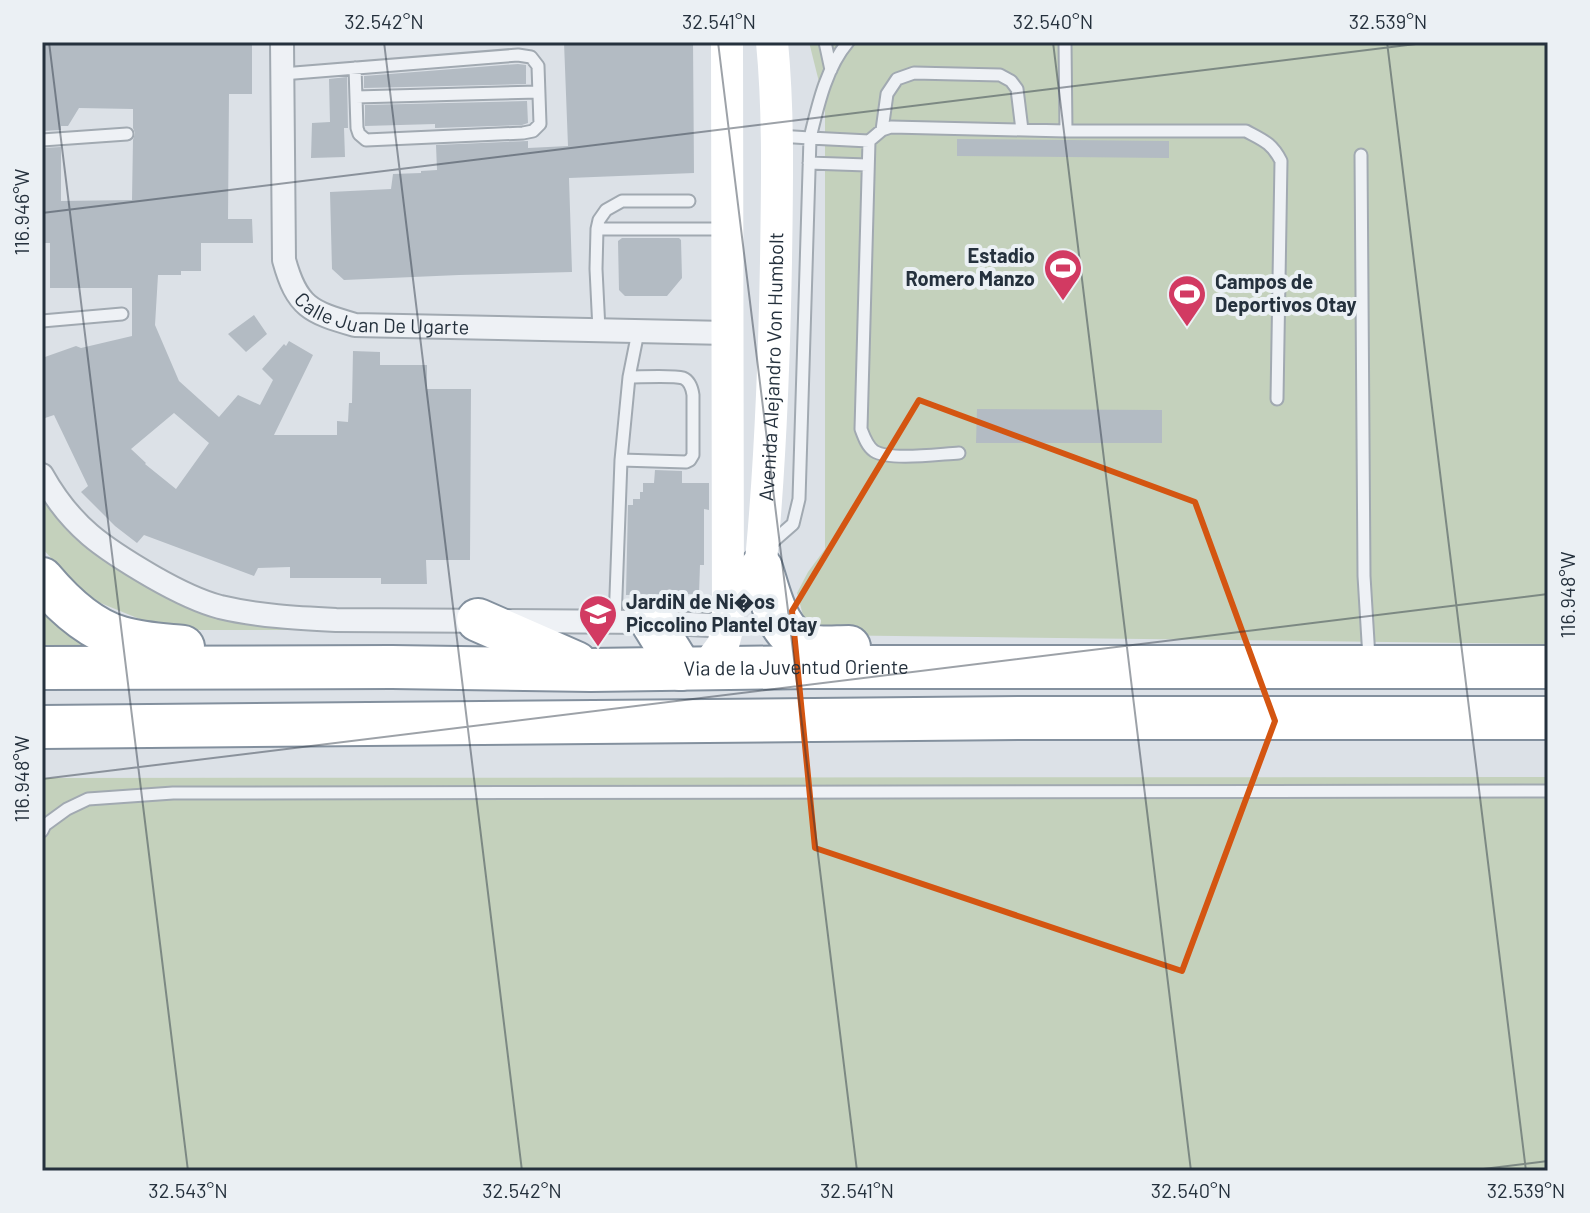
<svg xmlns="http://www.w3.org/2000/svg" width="1590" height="1213" viewBox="0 0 1590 1213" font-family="Barlow,sans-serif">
<rect width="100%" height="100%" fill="#dce1e7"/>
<path fill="#c4d1bc" d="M 809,42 L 1548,42 L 1548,644 L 814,635 L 804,619 L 797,593 L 808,572 L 825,549 L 825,106 Z
M 42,493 L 70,532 L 116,569 L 179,599 L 434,630 L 196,630 L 152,624 L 98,602 L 80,590 L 42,548 Z
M 42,594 L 149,651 L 42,650 Z
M 1548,777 L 1548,1171 L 42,1171 L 42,778 Z"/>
<path fill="#b3bbc3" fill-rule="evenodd" d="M 42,42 L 252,42 L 252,94 L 229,94 L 228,219 L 252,219 L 253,243 L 201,243 L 201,271 L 181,271 L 181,275 L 158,275 L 155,325 L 179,381 L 219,417 L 238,395 L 260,405 L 273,380 L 262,369 L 284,344 L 286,346 L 289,341 L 313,355 L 274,435 L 337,435 L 337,421 L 348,422 L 349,403 L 352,403 L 353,351 L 380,352 L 380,365 L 427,365 L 427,389 L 471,389 L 470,560 L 426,560 L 427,584 L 381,584 L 381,578 L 290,578 L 290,567 L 258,568 L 254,576 L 144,535 L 137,543 L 115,526 L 81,492 L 88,486 L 54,415 L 42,419 L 42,358 L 76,346 L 81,348 L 132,336 L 132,288 L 50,288 L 50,243 L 42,243 L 42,148 L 61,147 L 61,201 L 132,200 L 133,140 L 135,133 L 133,128 L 133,109 L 79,108 L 68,126 L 61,126 L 61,130 L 42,131 ZM 174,413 L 209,443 L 176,489 L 145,464 L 146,463 L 131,449 Z
M 564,42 L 693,42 L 694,173 L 569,178 L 572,272 L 459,275 L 344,280 L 332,269 L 330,192 L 391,189 L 393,174 L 421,173 L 421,171 L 437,170 L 436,145 L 528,141 L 528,148 L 568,146 Z
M 518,64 L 526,65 L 526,84 L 364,88 L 364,76 Z
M 347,77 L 348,128 L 344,128 L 345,157 L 311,158 L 312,123 L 330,122 L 329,79 Z
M 527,101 L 528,123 L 522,125 L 435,128 L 435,124 L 365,126 L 365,105 Z
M 957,139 L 1169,141 L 1169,158 L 957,156 Z
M 622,238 L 679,238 L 681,240 L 682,278 L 667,296 L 625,296 L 619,290 L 618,241 Z
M 254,315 L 267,334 L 246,352 L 228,334 Z
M 977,409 L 1162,410 L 1162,443 L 976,443 Z
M 655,470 L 682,471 L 682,483 L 709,483 L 709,510 L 704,509 L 704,565 L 700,565 L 699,594 L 626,595 L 628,505 L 633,505 L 633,499 L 640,499 L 640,492 L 643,492 L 643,483 L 654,483 Z"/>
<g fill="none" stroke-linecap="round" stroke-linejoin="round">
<g stroke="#a1a9b1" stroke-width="15">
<path id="lane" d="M 825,42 L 831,70
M 1065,42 L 1066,131 L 1246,131 C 1263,140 1272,143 1281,161 L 1277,399
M 282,74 L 518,55 L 531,57 L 538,66 L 540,124 L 533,131 L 523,133 L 366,140 L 359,134 L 357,128 L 355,68
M 356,97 L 538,92
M 882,130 L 887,94 L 897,79 L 914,73 L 1000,75 L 1011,81 L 1017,89 L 1022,130
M 778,136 L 810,138 C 818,105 826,68 848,42
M 42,140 L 127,134
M 1361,155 L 1364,576 L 1369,658
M 809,163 L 867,165
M 597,229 L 599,220 L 606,210 L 622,201 L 689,201
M 42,321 L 122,314
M 599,330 L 596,269 L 597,229 L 726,229
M 959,453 C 939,454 890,461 874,451 C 867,446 864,437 861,429 L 869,141 L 882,130 L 891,127 L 1066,131
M 621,460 L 686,462 L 690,460 L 693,455 L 693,395 C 692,388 690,381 683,378 C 673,375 641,377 629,377
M 769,545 L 793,524 L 799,499 L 810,138 L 869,141
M 615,622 L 621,460 L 629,377 L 638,332
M 42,831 L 45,825 L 67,809 L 88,799 L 173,793 L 1548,791"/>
</g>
<g stroke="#a1a9b1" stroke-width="26">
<g id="street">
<path id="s1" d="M 282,42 L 284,260 C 297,307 310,312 355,325 L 727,333"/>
<path d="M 42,475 C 71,527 103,548 153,577 C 174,589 197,601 220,607 C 258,616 297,618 336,620 L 652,622 L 728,626"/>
</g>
</g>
<g stroke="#83909e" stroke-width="46">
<g id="highway">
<path d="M 761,568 C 770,595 777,638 810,646 C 822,649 836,647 849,647"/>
<path d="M 42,579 C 63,604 89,629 121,638 C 141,644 163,645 183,647"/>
<path d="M 478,620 L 576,663"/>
<path d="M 652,622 L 681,669"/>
<path id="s3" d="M 42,668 L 392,667 L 591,670 L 808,667 L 1548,667"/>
<path d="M 42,727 L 1027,718 L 1548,718"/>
</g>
</g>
<use href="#lane" stroke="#eef1f5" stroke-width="11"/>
<use href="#street" stroke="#eef1f5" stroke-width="22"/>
<g stroke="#fff" stroke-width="32">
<path id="s2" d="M 758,590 C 770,481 774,371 776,261 C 777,188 779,115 772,42"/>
<path d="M 706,668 L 723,645 L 728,626 L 727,42"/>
</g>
<use href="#highway" stroke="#fff" stroke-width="42"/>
</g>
<path fill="none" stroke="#d45511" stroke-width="6" stroke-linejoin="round" d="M 919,400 L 1195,502 L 1275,721 L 1182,971 L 815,848 L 792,611 Z"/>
<path fill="none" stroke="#25313d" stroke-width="2" stroke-opacity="0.45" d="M 49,42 L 188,1171M 384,42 L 522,1171M 718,42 L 857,1171M 1053,42 L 1191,1171M 1387,42 L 1526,1171M 42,213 L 1432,42M 42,779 L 1548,594M 1467,1171 L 1548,1161"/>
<defs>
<g id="stadium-pin" transform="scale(2)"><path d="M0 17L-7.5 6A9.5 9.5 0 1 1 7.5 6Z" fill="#d23a62" stroke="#ebf0f4"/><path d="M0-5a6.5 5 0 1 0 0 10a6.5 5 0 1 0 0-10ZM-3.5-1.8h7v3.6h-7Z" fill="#fff"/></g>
<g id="school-pin" transform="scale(2)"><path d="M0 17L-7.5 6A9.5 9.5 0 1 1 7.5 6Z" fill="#d23a62" stroke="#ebf0f4"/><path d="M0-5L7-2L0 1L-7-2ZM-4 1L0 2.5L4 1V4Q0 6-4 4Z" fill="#fff"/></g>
</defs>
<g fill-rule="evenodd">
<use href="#stadium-pin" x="1063" y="268"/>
<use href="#stadium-pin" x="1187" y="294"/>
<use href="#school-pin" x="598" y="614"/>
</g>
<g text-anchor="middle" stroke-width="8" stroke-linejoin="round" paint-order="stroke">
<g font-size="20" font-weight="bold" fill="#25313d" stroke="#ebf0f4" text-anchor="start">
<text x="1035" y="263" text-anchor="end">Estadio<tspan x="1035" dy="23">Romero Manzo</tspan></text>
<text x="1215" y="289">Campos de<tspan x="1215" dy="23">Deportivos Otay</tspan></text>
<text x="626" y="609">JardiN de Ni�os<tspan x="626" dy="23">Piccolino Plantel Otay</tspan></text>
</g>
<g font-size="20" fill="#25313d" stroke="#ebf0f4">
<text dy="7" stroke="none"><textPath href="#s1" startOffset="346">Calle Juan De Ugarte</textPath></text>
<text dy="7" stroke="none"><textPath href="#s2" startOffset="224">Avenida Alejandro Von Humbolt</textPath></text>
<text dy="7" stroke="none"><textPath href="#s3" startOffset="754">Via de la Juventud Oriente</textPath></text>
</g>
</g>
<rect width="1590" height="1213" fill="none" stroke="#ebf0f4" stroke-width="88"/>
<rect x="44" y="44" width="1502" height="1125" fill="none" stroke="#25313d" stroke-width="3"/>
<g font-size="20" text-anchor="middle" fill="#25313d">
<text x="384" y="29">32.542°N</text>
<text x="719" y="29">32.541°N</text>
<text x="1053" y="29">32.540°N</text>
<text x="1388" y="29">32.539°N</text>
<text transform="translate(22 212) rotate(-90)" y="7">116.946°W</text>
<text transform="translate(1568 595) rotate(-90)" y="7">116.948°W</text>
<text transform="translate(22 779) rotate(-90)" y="7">116.948°W</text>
<text x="188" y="1198">32.543°N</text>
<text x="522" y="1198">32.542°N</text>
<text x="857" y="1198">32.541°N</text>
<text x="1191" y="1198">32.540°N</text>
<text x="1526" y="1198">32.539°N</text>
</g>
</svg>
